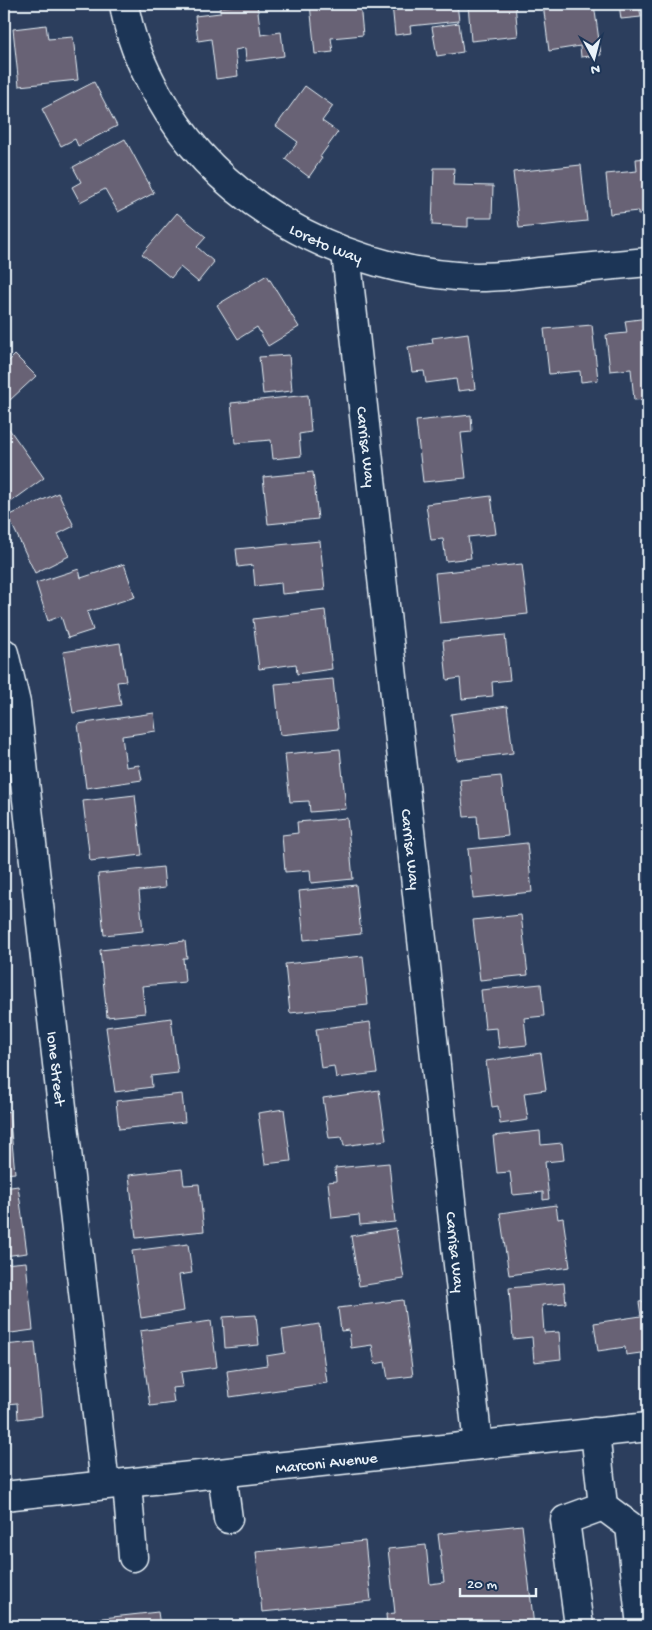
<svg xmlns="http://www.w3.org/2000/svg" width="652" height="1630" viewBox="0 0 652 1630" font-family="'Gochi Hand',sans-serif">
<rect width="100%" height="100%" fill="#2c3e5d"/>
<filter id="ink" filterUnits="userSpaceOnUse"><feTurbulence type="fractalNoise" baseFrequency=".02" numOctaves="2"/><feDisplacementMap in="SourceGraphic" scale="10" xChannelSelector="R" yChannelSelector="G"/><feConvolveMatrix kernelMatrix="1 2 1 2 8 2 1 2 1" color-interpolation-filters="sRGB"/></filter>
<g filter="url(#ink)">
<path fill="#676274" stroke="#e8f1f8" d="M 247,4 L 257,4 L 261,35 L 281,32 L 284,56 L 246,61 L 245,48 L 235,50 L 238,76 L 216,79 L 211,39 L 198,41 L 195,16 L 220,13 L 220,7 Z
M 310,4 L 360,4 L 363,35 L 331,38 L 333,52 L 315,54 Z
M 392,4 L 457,4 L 459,21 L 410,26 L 411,33 L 395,35 Z
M 468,4 L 515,4 L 518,36 L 471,41 Z
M 543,4 L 594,4 L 601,55 L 581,57 L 580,46 L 549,51 Z
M 619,4 L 639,4 L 641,17 L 621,19 Z
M 459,23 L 463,52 L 437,56 L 432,27 Z
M 46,25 L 48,39 L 73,37 L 78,80 L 19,86 L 13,29 Z
M 94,82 L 117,126 L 78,146 L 75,139 L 61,146 L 42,109 Z
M 305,86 L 333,106 L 322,121 L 338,132 L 320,157 L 322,158 L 309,177 L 285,159 L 298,142 L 276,126 Z
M 125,139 L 154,193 L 118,212 L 105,189 L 80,202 L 72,187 L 81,182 L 73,167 Z
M 648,158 L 648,214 L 638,215 L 638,211 L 610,214 L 606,174 L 637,171 L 636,159 Z
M 581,165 L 587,221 L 519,228 L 513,172 Z
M 434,168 L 454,168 L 453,185 L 493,186 L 492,218 L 468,218 L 468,227 L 432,225 Z
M 177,213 L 206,237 L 197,247 L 214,262 L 198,282 L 180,267 L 171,278 L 142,254 Z
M 267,275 L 299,327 L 268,346 L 257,327 L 238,339 L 217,305 Z
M 648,318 L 648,399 L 634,400 L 631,369 L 610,371 L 606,335 L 627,333 L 625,321 Z
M 592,325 L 598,380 L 581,382 L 580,371 L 549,374 L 544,329 Z
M 468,333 L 475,389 L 458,391 L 456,379 L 426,383 L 424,371 L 412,372 L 408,347 L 433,343 L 432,338 Z
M 15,355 L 36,376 L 10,400 L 4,393 L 4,366 Z
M 289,355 L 292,391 L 263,394 L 259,357 Z
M 308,395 L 311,432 L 299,434 L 301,456 L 273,459 L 271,440 L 235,443 L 231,403 Z
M 471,415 L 472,432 L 461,433 L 466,478 L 423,482 L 416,421 Z
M 7,426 L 44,478 L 4,507 L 4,428 Z
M 313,472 L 318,519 L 268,524 L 263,477 Z
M 58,493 L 74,526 L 58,534 L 69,556 L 35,573 L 8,516 Z
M 491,496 L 496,534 L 468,537 L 471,558 L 446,561 L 443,539 L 431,540 L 426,504 Z
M 320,541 L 325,590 L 282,594 L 281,583 L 255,586 L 253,565 L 238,567 L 236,549 Z
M 124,564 L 135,597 L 87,612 L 93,630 L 68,638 L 61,616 L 48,621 L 36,583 L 79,569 L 81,578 Z
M 522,564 L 528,614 L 440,623 L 435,573 Z
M 325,610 L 332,669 L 297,674 L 296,664 L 259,669 L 253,619 Z
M 505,635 L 510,680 L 492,682 L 493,696 L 462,699 L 460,678 L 447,680 L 443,641 Z
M 120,643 L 126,681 L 117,682 L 121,705 L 73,713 L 63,652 Z
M 333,679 L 338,729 L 280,735 L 275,684 Z
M 507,706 L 513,753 L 457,760 L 451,714 Z
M 154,713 L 156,731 L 122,736 L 126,767 L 139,765 L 142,780 L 86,788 L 78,724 Z
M 340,749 L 346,809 L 310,812 L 309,801 L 290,802 L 285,754 Z
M 501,776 L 508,836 L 479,839 L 477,816 L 464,817 L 460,780 Z
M 135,795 L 142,855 L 90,861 L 83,801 Z
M 347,818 L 353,879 L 311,883 L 310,870 L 285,872 L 282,835 L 298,833 L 297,822 Z
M 527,843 L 532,892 L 473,898 L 468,849 Z
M 163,867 L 165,888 L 139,891 L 143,931 L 104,935 L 98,874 Z
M 356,885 L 361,934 L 304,940 L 299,891 Z
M 521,915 L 528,975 L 480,980 L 473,920 Z
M 185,941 L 187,958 L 183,958 L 185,982 L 142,986 L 145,1013 L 107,1017 L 100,950 Z
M 363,956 L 368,1005 L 290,1013 L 285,964 Z
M 541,984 L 544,1016 L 524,1018 L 527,1045 L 499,1048 L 497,1028 L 485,1029 L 481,990 Z
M 171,1018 L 178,1073 L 151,1076 L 152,1087 L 115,1092 L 106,1027 Z
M 370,1022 L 377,1073 L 336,1078 L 334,1066 L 321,1068 L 316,1029 Z
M 4,1053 L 10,1100 L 4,1100 Z
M 541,1053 L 546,1090 L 524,1093 L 528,1120 L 500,1124 L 498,1106 L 492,1107 L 486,1061 Z
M 379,1090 L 386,1140 L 344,1146 L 342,1137 L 329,1138 L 323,1098 Z
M 182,1094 L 185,1122 L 119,1129 L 116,1101 Z
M 284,1109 L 291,1161 L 265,1164 L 258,1113 Z
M 9,1111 L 15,1173 L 4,1174 L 4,1112 Z
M 540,1131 L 541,1145 L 562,1143 L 564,1160 L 545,1162 L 549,1199 L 543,1200 L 543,1192 L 513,1195 L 510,1172 L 497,1173 L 493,1136 Z
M 389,1163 L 395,1222 L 360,1225 L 359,1215 L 332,1218 L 328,1182 L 336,1181 L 335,1168 Z
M 182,1169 L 184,1185 L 199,1184 L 204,1231 L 136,1238 L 129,1175 Z
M 18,1186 L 27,1253 L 4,1256 L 4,1188 Z
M 556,1205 L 558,1219 L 563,1218 L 570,1267 L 509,1275 L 500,1213 Z
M 396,1228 L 404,1279 L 359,1286 L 351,1236 Z
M 188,1244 L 192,1273 L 179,1275 L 184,1311 L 141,1318 L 132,1251 Z
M 26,1262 L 33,1330 L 4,1334 L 4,1264 Z
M 564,1283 L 566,1303 L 542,1305 L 544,1333 L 559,1332 L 561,1359 L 534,1362 L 532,1337 L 513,1339 L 509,1288 Z
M 403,1300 L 413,1376 L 388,1379 L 385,1362 L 375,1364 L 372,1345 L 351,1348 L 349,1330 L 341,1331 L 338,1308 Z
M 648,1301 L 648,1352 L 626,1355 L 625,1347 L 598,1351 L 594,1323 L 641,1316 L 639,1302 Z
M 256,1315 L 259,1345 L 225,1348 L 223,1317 Z
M 211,1321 L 217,1367 L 181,1372 L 183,1387 L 172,1388 L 174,1403 L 150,1406 L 140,1331 Z
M 319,1324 L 327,1383 L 230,1397 L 227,1371 L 267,1365 L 266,1356 L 285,1353 L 282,1330 Z
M 35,1342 L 42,1416 L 18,1419 L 17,1403 L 7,1404 L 4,1366 L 4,1345 Z
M 648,1510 L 648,1546 L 645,1511 Z
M 522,1525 L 534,1626 L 387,1626 L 386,1614 L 395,1613 L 388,1549 L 426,1545 L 430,1584 L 444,1582 L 438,1534 Z
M 365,1541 L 371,1601 L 262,1612 L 256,1552 Z
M 158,1612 L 160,1626 L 30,1626 Z"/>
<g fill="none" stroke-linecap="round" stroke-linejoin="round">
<g stroke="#e8f1f8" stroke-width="31">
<g id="minor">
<path id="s1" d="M 124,4 C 129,36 142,67 158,95 C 218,203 335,266 456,276 C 484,279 512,275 539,272 C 575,269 612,265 648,262"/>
<path id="s2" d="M 346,253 L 478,1445"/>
<path id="s3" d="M 4,653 L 16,703 L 105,1485"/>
<path d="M 222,1473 L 228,1519"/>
<path d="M 127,1483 L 133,1557"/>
<path d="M 603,1506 L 630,1526 L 641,1626"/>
<path d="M 579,1626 L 565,1520 L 603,1506 L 595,1432"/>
</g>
</g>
<g stroke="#e8f1f8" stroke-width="31">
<g id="major">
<path id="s4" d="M 4,1496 L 648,1427"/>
</g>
</g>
<use href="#minor" stroke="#1d3557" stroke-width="28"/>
<use href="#major" stroke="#1d3557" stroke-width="28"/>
</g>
</g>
<g text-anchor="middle" stroke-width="4" stroke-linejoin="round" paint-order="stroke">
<g font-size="16" fill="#e8f1f8" stroke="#1d3557">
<text dy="6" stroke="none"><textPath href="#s1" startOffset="326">Loreto Way</textPath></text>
<text dy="6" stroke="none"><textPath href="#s2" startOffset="195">Carrisa Way</textPath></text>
<text dy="6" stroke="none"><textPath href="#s2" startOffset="600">Carrisa Way</textPath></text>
<text dy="6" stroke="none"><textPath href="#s3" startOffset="419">Ione Street</textPath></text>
<text dy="6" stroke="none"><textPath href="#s2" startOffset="1005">Carrisa Way</textPath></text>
<text dy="6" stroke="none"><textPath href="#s4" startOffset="324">Marconi Avenue</textPath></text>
</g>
</g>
<rect width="652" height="1630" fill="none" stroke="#1d3557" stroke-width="20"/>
<rect x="10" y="10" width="632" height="1610" fill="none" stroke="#e8f1f8" stroke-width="2" filter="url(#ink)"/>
<g transform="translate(594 58) rotate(173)" stroke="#1d3557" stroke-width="4" paint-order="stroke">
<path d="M0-4L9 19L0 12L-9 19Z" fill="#e8f1f8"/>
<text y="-8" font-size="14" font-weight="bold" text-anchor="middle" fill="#e8f1f8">N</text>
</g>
<path d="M460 1588v8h76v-8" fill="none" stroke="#e8f1f8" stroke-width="2.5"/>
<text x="467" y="1588" font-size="15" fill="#e8f1f8" stroke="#1d3557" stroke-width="4" paint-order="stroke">20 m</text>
</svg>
